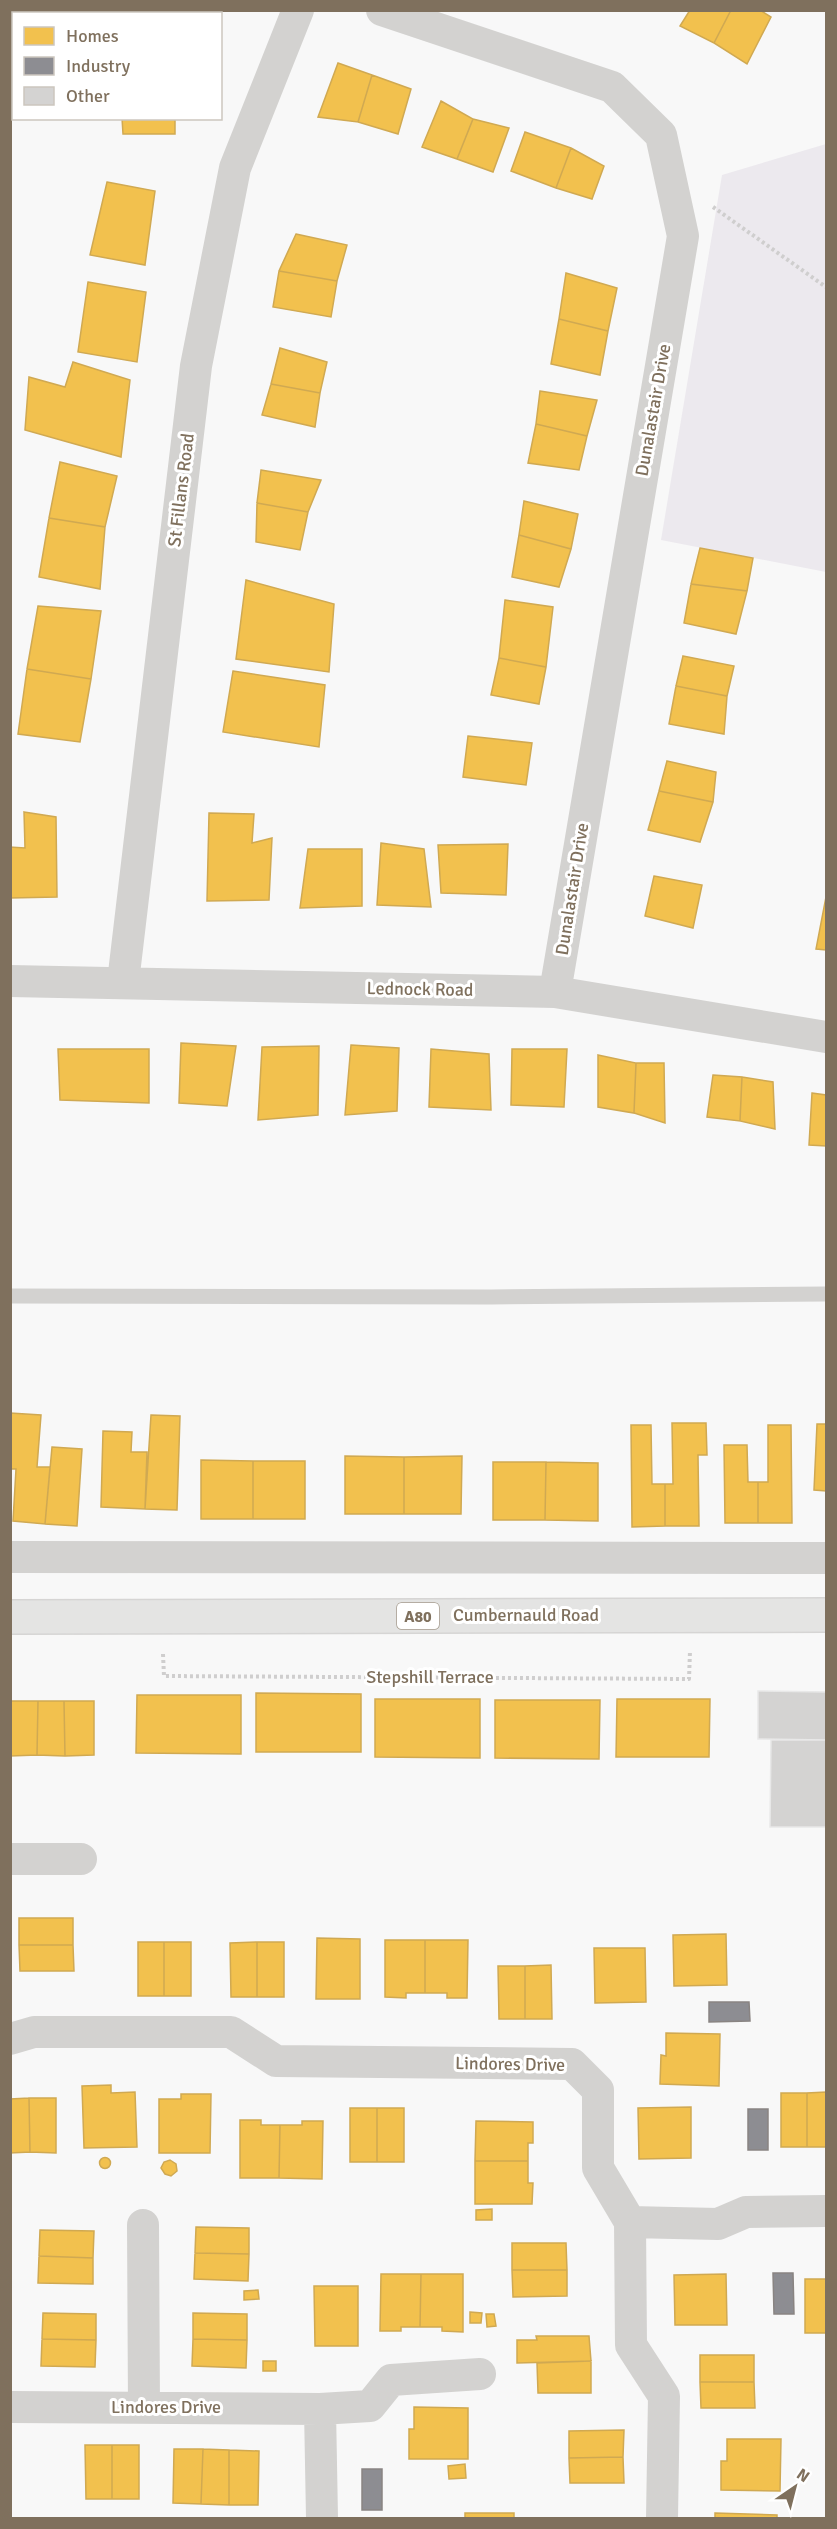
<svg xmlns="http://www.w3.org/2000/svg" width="837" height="2529" viewBox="0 0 837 2529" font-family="Signika,sans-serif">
<rect width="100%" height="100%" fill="#f8f8f8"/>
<path fill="#ece9ee" d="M 826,144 L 826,572 L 661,540 L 722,175 Z"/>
<path fill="#f2c14e" stroke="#d0a952" stroke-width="1.5" d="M 690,10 L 731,10 L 714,43 L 680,26 Z
M 731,10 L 760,10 L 771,17 L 747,64 L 714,43 Z
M 338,63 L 372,75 L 358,122 L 318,117 Z
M 372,75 L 411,89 L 398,134 L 358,122 Z
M 441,101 L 473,119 L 457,159 L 422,147 Z
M 122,118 L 175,118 L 175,134 L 123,134 Z
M 473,119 L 509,128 L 493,172 L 457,159 Z
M 525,132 L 571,148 L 556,188 L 511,171 Z
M 571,148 L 604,166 L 592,199 L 556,188 Z
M 107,182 L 155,191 L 145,265 L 90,255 Z
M 296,234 L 347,245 L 337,281 L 279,271 Z
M 279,271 L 337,281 L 331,317 L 273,307 Z
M 566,273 L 617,288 L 608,331 L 559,319 Z
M 88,282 L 146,292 L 137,362 L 78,352 Z
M 559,319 L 608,331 L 600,375 L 551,364 Z
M 280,348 L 327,362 L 320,393 L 271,384 Z
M 73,362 L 130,380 L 121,457 L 25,430 L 29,377 L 65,387 Z
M 271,384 L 320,393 L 315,427 L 262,415 Z
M 540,391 L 597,400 L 587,436 L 536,424 Z
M 536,424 L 587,436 L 579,470 L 528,463 Z
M 60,462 L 117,476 L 105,527 L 49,518 Z
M 261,470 L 321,480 L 308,512 L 257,503 Z
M 524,501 L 578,514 L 571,549 L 519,535 Z
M 257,503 L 308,512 L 300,550 L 256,542 Z
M 49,518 L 105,527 L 100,589 L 39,577 Z
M 519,535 L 571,549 L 559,587 L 512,577 Z
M 700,548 L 753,558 L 747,591 L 691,584 Z
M 246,580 L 334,604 L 329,672 L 236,659 Z
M 691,584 L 747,591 L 736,634 L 684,623 Z
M 505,600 L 553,607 L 546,667 L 499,658 Z
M 38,606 L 101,611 L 91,679 L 27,669 Z
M 683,656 L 734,666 L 727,696 L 676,686 Z
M 499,658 L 546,667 L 539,704 L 491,695 Z
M 27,669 L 91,679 L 80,742 L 18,734 Z
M 233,671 L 325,685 L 319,747 L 223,732 Z
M 676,686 L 727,696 L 724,734 L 669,724 Z
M 468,736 L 532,743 L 526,785 L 463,777 Z
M 667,761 L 716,772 L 713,802 L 659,791 Z
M 659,791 L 713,802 L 700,842 L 648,830 Z
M 24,812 L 56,817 L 57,897 L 10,898 L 10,847 L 25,848 Z
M 209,813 L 254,814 L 252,843 L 272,838 L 269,900 L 207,901 Z
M 381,843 L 424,849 L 431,907 L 377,905 Z
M 508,844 L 506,895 L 441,893 L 438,845 Z
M 308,849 L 362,849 L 362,906 L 300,908 Z
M 654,876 L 702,885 L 693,928 L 645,916 Z
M 826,897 L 826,950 L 816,949 Z
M 181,1043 L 236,1046 L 227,1106 L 179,1103 Z
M 351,1045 L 399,1048 L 397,1111 L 345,1115 Z
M 319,1046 L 318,1115 L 258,1120 L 262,1047 Z
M 58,1049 L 149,1049 L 149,1103 L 60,1100 Z
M 431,1049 L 489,1054 L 491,1110 L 429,1107 Z
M 512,1049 L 567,1049 L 564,1107 L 511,1105 Z
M 598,1055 L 636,1063 L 634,1113 L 598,1107 Z
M 636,1063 L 664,1063 L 665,1123 L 634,1113 Z
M 713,1075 L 742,1077 L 740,1121 L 707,1117 Z
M 742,1077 L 773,1082 L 775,1129 L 740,1121 Z
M 812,1093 L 826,1095 L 826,1146 L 809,1145 Z
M 10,1413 L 41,1415 L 37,1467 L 50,1467 L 45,1524 L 13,1521 L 16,1469 L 10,1469 Z
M 151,1415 L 180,1416 L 177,1510 L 145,1509 Z
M 672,1423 L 706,1423 L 707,1455 L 698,1455 L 699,1526 L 665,1526 L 665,1484 L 673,1484 Z
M 817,1424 L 826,1424 L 826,1491 L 814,1490 Z
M 631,1425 L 651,1425 L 652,1484 L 665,1484 L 665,1526 L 632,1527 Z
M 768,1425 L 791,1425 L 792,1523 L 758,1523 L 758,1482 L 768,1482 Z
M 103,1431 L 132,1432 L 131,1452 L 147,1452 L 145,1509 L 101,1507 Z
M 724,1445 L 747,1445 L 748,1482 L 758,1482 L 758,1523 L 725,1523 Z
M 52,1447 L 82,1449 L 77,1526 L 45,1524 Z
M 345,1456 L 404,1457 L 404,1514 L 345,1514 Z
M 462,1456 L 461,1514 L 404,1514 L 404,1457 Z
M 201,1460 L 253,1461 L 253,1519 L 201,1519 Z
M 253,1461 L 305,1461 L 305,1519 L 253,1519 Z
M 493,1462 L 546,1462 L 545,1520 L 493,1520 Z
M 546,1462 L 598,1463 L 598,1521 L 545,1520 Z
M 256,1693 L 361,1694 L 361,1752 L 256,1752 Z
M 137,1695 L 241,1695 L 241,1754 L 136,1753 Z
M 375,1699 L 480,1699 L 480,1758 L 375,1757 Z
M 617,1699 L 710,1699 L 709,1757 L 616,1757 Z
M 495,1700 L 600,1700 L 599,1759 L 495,1758 Z
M 10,1701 L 38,1701 L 37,1755 L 10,1756 Z
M 38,1701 L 64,1701 L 65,1756 L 37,1755 Z
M 64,1701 L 94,1701 L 94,1755 L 65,1756 Z
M 19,1918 L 73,1918 L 73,1945 L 19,1945 Z
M 726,1934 L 727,1985 L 674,1986 L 673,1935 Z
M 317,1938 L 360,1939 L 360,1999 L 316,1999 Z
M 385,1940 L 425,1940 L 425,1993 L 406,1993 L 406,1998 L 385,1997 Z
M 425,1940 L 468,1940 L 467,1998 L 447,1998 L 447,1993 L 425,1993 Z
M 138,1942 L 164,1942 L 164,1996 L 138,1996 Z
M 164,1942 L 191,1942 L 191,1996 L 164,1996 Z
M 257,1942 L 284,1942 L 284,1997 L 257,1997 Z
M 257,1942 L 257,1997 L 231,1997 L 230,1943 Z
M 19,1945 L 73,1945 L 74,1971 L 20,1971 Z
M 594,1948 L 645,1948 L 646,2002 L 595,2003 Z
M 551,1965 L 552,2019 L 525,2019 L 525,1966 Z
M 498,1966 L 525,1966 L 525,2019 L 499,2019 Z
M 666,2033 L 720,2034 L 719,2086 L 660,2084 L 661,2055 L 666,2056 Z
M 111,2085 L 111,2093 L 135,2092 L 137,2147 L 84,2148 L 82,2086 Z
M 826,2092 L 826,2147 L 807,2147 L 807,2093 Z
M 781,2093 L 807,2093 L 807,2147 L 781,2147 Z
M 181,2094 L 211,2094 L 210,2153 L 159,2153 L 159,2099 L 181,2099 Z
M 29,2098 L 56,2098 L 56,2153 L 30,2152 Z
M 29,2098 L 30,2152 L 10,2153 L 10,2099 Z
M 691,2107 L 691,2158 L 639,2159 L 638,2108 Z
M 350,2108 L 377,2108 L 377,2162 L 350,2162 Z
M 377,2108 L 404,2108 L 404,2162 L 377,2162 Z
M 240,2120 L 261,2120 L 261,2125 L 280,2125 L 279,2178 L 240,2178 Z
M 302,2121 L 323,2121 L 322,2179 L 279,2178 L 280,2125 L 302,2125 Z
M 476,2121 L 533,2122 L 533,2143 L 528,2143 L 528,2161 L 475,2161 Z
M99.5 2163a5.5 5.5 0 1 1 11 0a5.5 5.5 0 1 1-11 0Z
M 170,2160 L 176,2164 L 177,2171 L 171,2176 L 165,2174 L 161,2168 L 164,2162 Z
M 475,2161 L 528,2161 L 528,2183 L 533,2183 L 532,2204 L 475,2204 Z
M 492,2209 L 492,2220 L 476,2220 L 476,2210 Z
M 196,2227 L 249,2228 L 249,2254 L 195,2253 Z
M 40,2230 L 94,2231 L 93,2258 L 39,2256 Z
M 512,2243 L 566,2243 L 567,2270 L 512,2270 Z
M 195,2253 L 249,2254 L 248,2281 L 194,2279 Z
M 39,2256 L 93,2258 L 93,2284 L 38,2283 Z
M 512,2270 L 567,2270 L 567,2296 L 513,2297 Z
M 381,2274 L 421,2274 L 420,2327 L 401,2327 L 401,2331 L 380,2331 Z
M 421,2274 L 463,2274 L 463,2332 L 442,2331 L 442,2327 L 420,2327 Z
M 726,2274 L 727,2325 L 675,2325 L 674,2275 Z
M 805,2279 L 826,2279 L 826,2333 L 805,2333 Z
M 314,2286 L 358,2286 L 358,2346 L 315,2346 Z
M 258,2290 L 259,2299 L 244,2300 L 244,2291 Z
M 470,2312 L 482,2313 L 481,2323 L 470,2323 Z
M 43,2313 L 96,2314 L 96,2340 L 42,2339 Z
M 193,2313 L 247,2314 L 247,2340 L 193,2339 Z
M 486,2314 L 494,2314 L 496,2326 L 487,2327 Z
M 536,2336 L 589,2336 L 591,2361 L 517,2363 L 517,2340 L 537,2340 Z
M 42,2339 L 96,2340 L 95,2367 L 41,2366 Z
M 193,2339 L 247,2340 L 246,2368 L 192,2366 Z
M 700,2355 L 754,2355 L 754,2382 L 700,2382 Z
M 263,2361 L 276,2361 L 276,2371 L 263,2371 Z
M 591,2361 L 591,2393 L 538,2393 L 537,2363 Z
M 700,2382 L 754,2382 L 755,2408 L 701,2408 Z
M 414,2407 L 468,2408 L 468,2459 L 409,2459 L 409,2429 L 414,2429 Z
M 624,2430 L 623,2457 L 569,2458 L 569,2431 Z
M 727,2439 L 781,2439 L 780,2491 L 721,2490 L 721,2461 L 727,2461 Z
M 85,2445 L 112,2445 L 112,2499 L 86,2499 Z
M 112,2445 L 139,2445 L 139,2499 L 112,2499 Z
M 174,2449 L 203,2449 L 201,2504 L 173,2503 Z
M 203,2449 L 229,2450 L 229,2505 L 201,2504 Z
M 229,2450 L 259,2451 L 258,2505 L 229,2505 Z
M 623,2457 L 624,2483 L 570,2483 L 569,2458 Z
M 465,2464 L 466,2478 L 449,2479 L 448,2466 Z
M 465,2513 L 514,2513 L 514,2518 L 465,2518 Z
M 715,2513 L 777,2515 L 777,2518 L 715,2518 Z"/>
<path fill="#8d8d92" stroke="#898482" stroke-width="1.5" d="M 709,2002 L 749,2002 L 750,2021 L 709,2022 Z
M 748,2109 L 768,2109 L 768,2150 L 748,2150 Z
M 773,2273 L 793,2273 L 794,2314 L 774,2314 Z
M 362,2469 L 382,2469 L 382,2510 L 362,2510 Z"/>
<path fill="#d4d3d2" stroke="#e8e8e8" stroke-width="1.5" d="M 758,1691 L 826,1692 L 826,1740 L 758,1739 Z
M 771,1740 L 826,1740 L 826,1827 L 770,1827 Z"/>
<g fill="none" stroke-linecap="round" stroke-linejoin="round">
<g stroke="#d6d5d4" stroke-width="36">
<path id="primary" d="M 10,1617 L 826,1615"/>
</g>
<path stroke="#cfcece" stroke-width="4" stroke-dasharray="3 3" stroke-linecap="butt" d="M 713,207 L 826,287
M 163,1654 L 164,1676 L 689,1679 L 690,1651"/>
<path stroke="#d3d2d0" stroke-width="15" d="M 10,1296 L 491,1297 L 826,1294"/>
<path stroke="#d3d2d0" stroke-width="32" d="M 382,10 L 612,87 L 661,135 L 683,236 L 555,992
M 10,981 L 555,992 L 826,1037
M 123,982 L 196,366 L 235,168 L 298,10
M 10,1557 L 826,1558
M 10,1859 L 81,1859
M 10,2039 L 34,2032 L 231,2032 L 276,2061 L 572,2064 L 598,2090 L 598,2168 L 630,2222 L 631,2345 L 664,2396 L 662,2518
M 630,2222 L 718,2224 L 746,2212 L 826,2211
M 143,2225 L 144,2407
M 10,2407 L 320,2409 L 322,2518
M 320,2409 L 370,2406 L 391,2380 L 480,2374"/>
<use href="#primary" stroke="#e4e4e3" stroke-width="33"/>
</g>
<g text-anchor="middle" stroke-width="6" stroke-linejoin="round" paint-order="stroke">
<rect fill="#fff" stroke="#a59b8e" stroke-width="1.5" x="397" y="1603" width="42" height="26" rx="4.5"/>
<g font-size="16" font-weight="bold" fill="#7f705d">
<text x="418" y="1622">A80</text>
</g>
<g font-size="18" fill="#7f705d" stroke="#fff">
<text transform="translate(653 410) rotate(-80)" y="6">Dunalastair Drive</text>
<text transform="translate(181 490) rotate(-83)" y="6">St Fillans Road</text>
<text transform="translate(572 889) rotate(-81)" y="6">Dunalastair Drive</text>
<text transform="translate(420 989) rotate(1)" y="6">Lednock Road</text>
<text x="526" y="1621">Cumbernauld Road</text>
<text x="430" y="1683">Stepshill Terrace</text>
<text transform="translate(510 2064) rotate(1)" y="6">Lindores Drive</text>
<text x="166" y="2413">Lindores Drive</text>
</g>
</g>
<rect width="837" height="2529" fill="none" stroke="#7f705d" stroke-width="24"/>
<rect x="12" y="12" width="210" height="108" fill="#ffffff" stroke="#ccc6be" stroke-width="1.5"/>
<rect x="24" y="27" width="30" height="18" fill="#f2c14e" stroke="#ccc6be" stroke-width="1.5"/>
<text x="66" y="42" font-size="18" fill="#7f705d">Homes</text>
<rect x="24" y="57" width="30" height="18" fill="#8d8d92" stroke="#ccc6be" stroke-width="1.5"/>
<text x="66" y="72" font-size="18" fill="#7f705d">Industry</text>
<rect x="24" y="87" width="30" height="18" fill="#d4d3d2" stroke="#ccc6be" stroke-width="1.5"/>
<text x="66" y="102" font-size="18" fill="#7f705d">Other</text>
<g transform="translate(795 2487) rotate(35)" stroke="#ffffff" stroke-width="4.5" paint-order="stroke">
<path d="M0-4.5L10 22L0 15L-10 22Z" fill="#7f705d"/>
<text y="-9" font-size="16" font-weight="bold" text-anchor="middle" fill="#7f705d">N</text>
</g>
</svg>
